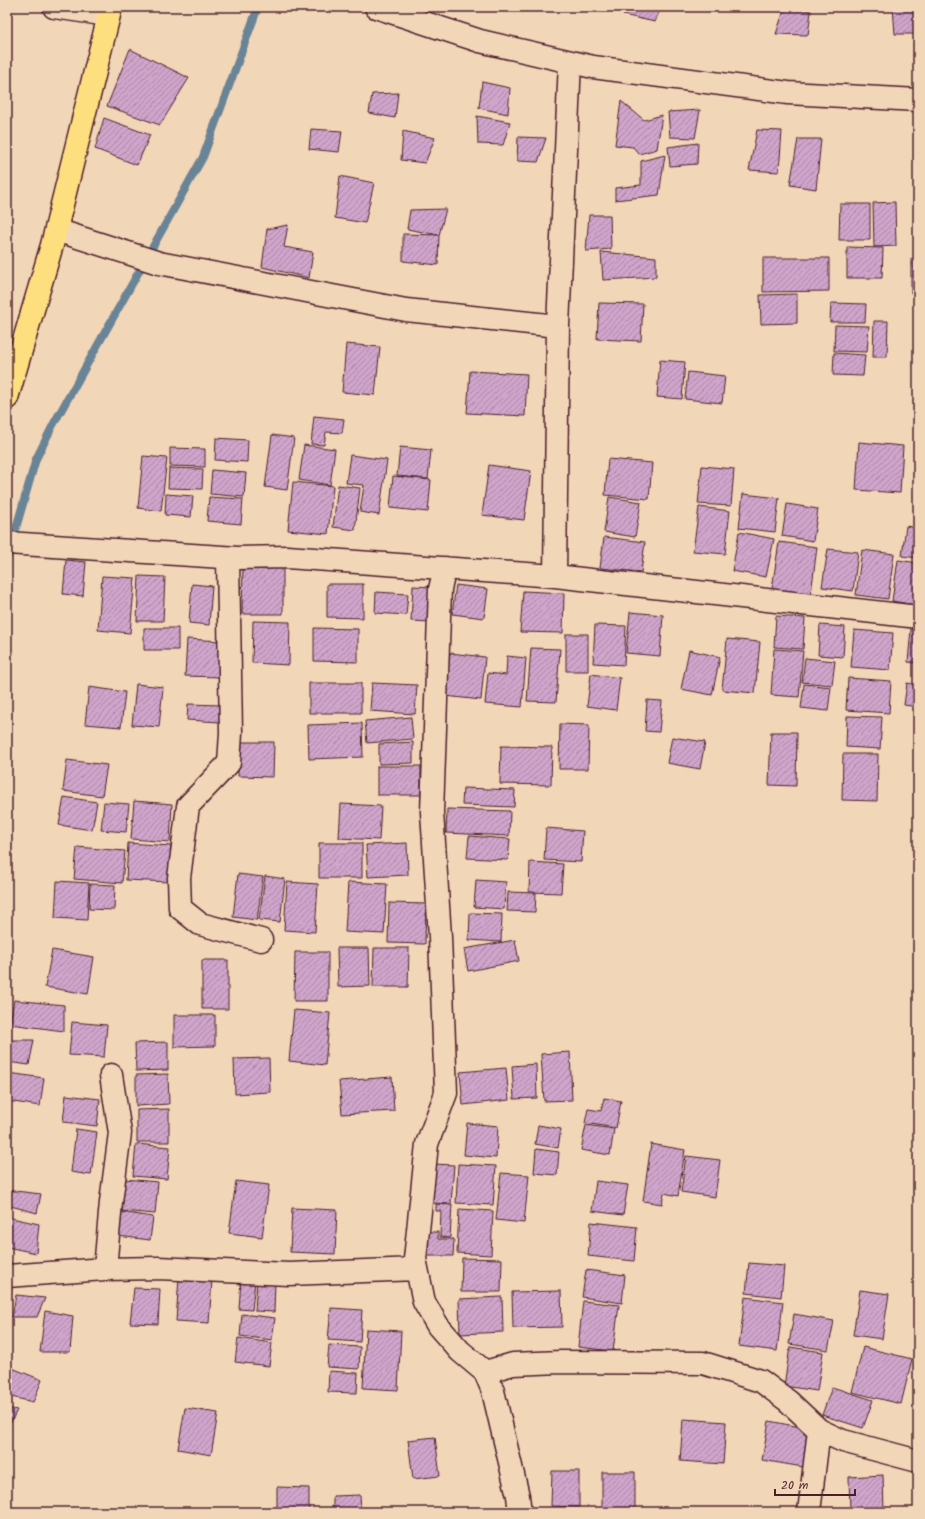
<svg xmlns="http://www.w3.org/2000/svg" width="925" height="1519" viewBox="0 0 925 1519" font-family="Kalam,sans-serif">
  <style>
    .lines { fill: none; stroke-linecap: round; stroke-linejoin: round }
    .stream { stroke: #698496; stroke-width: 8 }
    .building { fill: url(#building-hatch); stroke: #4a1f2b }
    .minor-casing { stroke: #4a1f2b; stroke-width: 25 }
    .major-casing { stroke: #4a1f2b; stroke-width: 25 }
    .minor { stroke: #f2d6b8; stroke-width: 22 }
    .major { stroke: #fedf80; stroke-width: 22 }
  </style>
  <defs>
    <pattern id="building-hatch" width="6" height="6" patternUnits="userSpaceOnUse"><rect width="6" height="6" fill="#cfa5cb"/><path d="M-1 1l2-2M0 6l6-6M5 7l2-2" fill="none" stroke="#aa86a5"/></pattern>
  </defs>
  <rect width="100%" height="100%" fill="#f2d6b8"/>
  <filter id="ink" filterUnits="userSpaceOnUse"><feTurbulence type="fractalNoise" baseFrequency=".025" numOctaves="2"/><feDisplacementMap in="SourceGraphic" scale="8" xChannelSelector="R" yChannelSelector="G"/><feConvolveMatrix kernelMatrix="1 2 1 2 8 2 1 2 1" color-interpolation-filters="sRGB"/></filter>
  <g filter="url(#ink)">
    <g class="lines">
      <path class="stream" d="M7,559l29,-100 17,-34 150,-268 55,-150"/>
    </g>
    <path class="building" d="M627,7h34l-6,15 -32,-7z
      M785,7l26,4 -3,24 -32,-1z
      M893,7h25v27h-23z
      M130,49l59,29 -29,47 -53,-19z
      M482,82l28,6 -2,26 -29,-6z
      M398,93l-3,25 -26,-5 3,-19z
      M621,101l23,19 18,-5 -5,34 -18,5 -6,-7 -18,-2z
      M700,110l-5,28 -25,-1 -2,-25z
      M477,116l33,6 -7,23 -25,-1z
      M104,118l46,17 -13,30 -42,-16z
      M311,129l31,2 -3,21 -30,-3z
      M757,130l25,1 -3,41 -30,-2z
      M403,131l32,7 -10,25 -24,-3z
      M518,137l28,1 -8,24 -21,-1z
      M798,139h23l-5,50 -26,-4z
      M698,143l-1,21 -27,2 -2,-19z
      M665,155l-6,40 -44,5v-12l26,-3v-24z
      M340,176l34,7 -9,40 -30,-5z
      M895,202l1,44 -22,1 -1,-44z
      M840,204h30v36h-31z
      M446,209l-7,26 -32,-6 3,-19z
      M589,215h21l1,34 -25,2z
      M288,225l-4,22 29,5 -4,26 -47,-11 5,-38z
      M403,234l36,1 -1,30 -35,-4z
      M847,247l36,1 -1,30h-35z
      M601,252l55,5v20l-53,3z
      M763,258h66v33l-66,1z
      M911,259h7v34h-7z
      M797,294v29l-36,1 -1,-29z
      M599,303l44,1 -2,37 -44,-2z
      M831,303l35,1 -1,18h-35z
      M874,321h14l-1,36h-14z
      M835,325l34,1 -2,26 -33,-1z
      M346,344l34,3 -5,48 -33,-3z
      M834,353l31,2 -2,21 -30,-1z
      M660,360l25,2 -3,37 -25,-2z
      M470,371l57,3 -2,42 -58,-3z
      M688,372l37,4 -3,27 -37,-4z
      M314,416l30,3 -2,14 -16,-1 -2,13 -13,-1z
      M272,435l22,3 -7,52 -22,-3z
      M216,438l32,2 -1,22 -32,-2z
      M859,442l44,4 -3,47 -44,-3z
      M304,445l31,4 -5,36 -31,-5z
      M400,447l31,3 -3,29 -31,-3z
      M170,448l35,1v18l-35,-1z
      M350,455l37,5 -8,55 -19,-3 4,-27 -18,-2z
      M143,456l24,2 -6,53 -23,-3z
      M608,459l44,4 -3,36 -44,-4z
      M489,465l42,6 -7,49 -42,-5z
      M702,466l32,3 -3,37 -33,-2z
      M169,468l34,1 -1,20 -34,-1z
      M212,470l34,3 -2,24 -34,-3z
      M393,476l38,4 -3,32 -38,-4z
      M293,482l40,4 -5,48 -40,-4z
      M338,485l22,3 -5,42 -22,-3z
      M166,494l27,2 -2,21 -26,-2z
      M743,494l36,4 -4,34 -36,-4z
      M209,497l34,2 -2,25 -34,-3z
      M609,497l32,5 -6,35 -31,-5z
      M787,504l31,5 -5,32 -31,-5z
      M699,507l31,4 -5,43 -32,-3z
      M906,526l12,2v30l-16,-2z
      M739,532l35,7 -8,38 -34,-6z
      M604,537l41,5 -4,30 -41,-4z
      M779,542l38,5 -6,47 -39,-5z
      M828,549l30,3 -5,39 -31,-4z
      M862,550l32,4 -6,45 -32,-4z
      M66,560l20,2 -3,34 -20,-2z
      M898,560l20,3v21l-3,21 -23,-4z
      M243,565h40v49h-41z
      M102,576l33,2 -5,55 -32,-3z
      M139,576l26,1 -2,44h-26z
      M192,584l20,2 -3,39 -20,-2z
      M327,584h36v34l-36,-1z
      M456,585l32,4 -4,29 -32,-4z
      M413,586l20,1 -2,35 -20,-1z
      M523,591l41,2 -1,40 -43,-1z
      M376,592l32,2 -2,21 -31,-2z
      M630,612l33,3 -3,41 -34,-3z
      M776,616l29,2 -2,31 -29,-2z
      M253,621l37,1 -1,43 -37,-2z
      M595,625l31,1 -2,39 -31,-2z
      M820,625l25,2 -2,30 -25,-2z
      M144,628h34v22h-34z
      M314,628l44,1v33l-44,-1z
      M911,629l7,1v33l-10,-1z
      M854,630l39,3 -3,37 -39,-3z
      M566,634h22v37h-22z
      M187,639l35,2 -2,36 -35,-1z
      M727,639l33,3 -5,51 -33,-3z
      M531,648l29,1 -4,53 -29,-1z
      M774,649l29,2 -4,46 -28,-2z
      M689,650l31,7 -8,38 -31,-6z
      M450,653l35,4 -4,43 -36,-4z
      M507,656l19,2 -4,49 -37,-3 3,-31 18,2z
      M805,658l30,3 -3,24 -30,-3z
      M591,674l29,4 -4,32 -29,-4z
      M848,678l43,3 -2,32 -43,-3z
      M309,683h52v30h-52z
      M372,683l45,2 -2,29 -45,-3z
      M907,683l11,2v22l-14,-2z
      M136,684l27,3 -4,40 -27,-2z
      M804,684l27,3 -3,24 -27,-3z
      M89,687l36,5 -4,35 -36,-3z
      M647,700l15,1 -3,31 -14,-1z
      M188,704l32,1v17l-33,-2z
      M847,716l35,1 -2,32 -34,-2z
      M411,717l2,22 -46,4 -2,-22z
      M362,723l1,34 -54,2 -1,-34z
      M560,724l29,1 -1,44h-29z
      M771,732h26l-1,54 -27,-1z
      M672,737l33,5 -5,27 -33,-6z
      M239,742h35l-1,35 -35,-1z
      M413,742v21l-34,1v-20z
      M501,746l51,1 -1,38 -51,-1z
      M843,754h35l-1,47 -35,-1z
      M67,760l40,5 -5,31 -39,-5z
      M377,766h44v29h-44z
      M463,788l52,2 -1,17 -52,-2z
      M64,797l33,5 -5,28 -33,-5z
      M134,801l38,3 -2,38 -39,-3z
      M104,802l25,2 -3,28 -25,-2z
      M341,804l40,2 -2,34 -40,-2z
      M447,809l63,2 -1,25 -63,-3z
      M546,828l37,3 -2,31 -37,-2z
      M469,836l41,3 -2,21 -41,-2z
      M128,843l43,3 -2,36 -43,-2z
      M319,843h43v35h-43z
      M407,843l1,32 -40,2 -2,-32z
      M77,847l48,4 -3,32 -48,-4z
      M530,862l33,2 -2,29 -32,-1z
      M238,874l25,3 -6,43 -24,-3z
      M265,876l20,3 -5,43 -21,-2z
      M476,880l30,2 -2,27 -30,-2z
      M57,881l32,2 -2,37 -32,-2z
      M287,882l31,2 -3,48 -31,-2z
      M348,882l39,2 -3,50 -39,-2z
      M90,884l25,1 -1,25 -25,-1z
      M508,892l28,1 -1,19 -28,-1z
      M389,903l37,1 -1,40 -37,-1z
      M470,913l32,1 -1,28 -32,-2z
      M515,940l4,21 -51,10 -4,-22z
      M337,948h32l1,38 -32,1z
      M374,948h35l-1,39h-35z
      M52,950l42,7 -6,37 -43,-7z
      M295,952h33v49h-34z
      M202,960h26v49h-26z
      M14,1000l50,5v26l-54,-7z
      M294,1010l36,3 -5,52 -36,-4z
      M174,1015h41v31l-41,1z
      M72,1022l35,3 -3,32 -35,-2z
      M7,1040h27l-5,25 -22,-3z
      M168,1042v28l-32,1 -1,-28z
      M570,1052l2,48 -28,1 -3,-47z
      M269,1058l1,34 -35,2 -1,-35z
      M536,1064l1,34 -23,1 -2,-33z
      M506,1068l3,32 -46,5 -3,-33z
      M8,1073l36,5 -4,28 -33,-5z
      M168,1074l1,30 -33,2v-31z
      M392,1077l2,34 -52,3 -3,-33z
      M66,1095l34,4 -3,27 -34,-4z
      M604,1098l17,3 -5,27 -31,-5 3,-14 13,2z
      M169,1109v33h-32v-32z
      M467,1123l31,3 -2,32 -32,-3z
      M538,1125l23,4 -3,19 -23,-4z
      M586,1125l28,4 -4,26 -29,-5z
      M76,1129l21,3 -6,43 -20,-3z
      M136,1144l34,3 -3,32 -34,-3z
      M651,1144l34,6 -7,46 -14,-3 -2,11 -19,-3z
      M536,1149l23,3 -2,23 -23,-2z
      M686,1156l34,4 -5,37 -34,-5z
      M433,1164l21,1 -3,39 -20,-1z
      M458,1164l38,2 -3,39 -37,-2z
      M501,1173l28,2 -5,48 -28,-3z
      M125,1179l33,3 -3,32 -33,-3z
      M236,1181l33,4 -7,52 -33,-4z
      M596,1181l32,4 -5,30 -31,-4z
      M7,1190l34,4 -4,19 -30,-8z
      M436,1204l16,1 -2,33 -10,-1 1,-26h-5z
      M292,1208l45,2 -2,44 -45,-2z
      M459,1209l34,2 -2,44 -34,-2z
      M121,1212l32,5 -3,23 -32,-4z
      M7,1217l32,7 -3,29 -29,-6z
      M591,1222l46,5 -3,34 -46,-5z
      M427,1232h11v7h16l-1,17h-27z
      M462,1258l40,1 -1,33h-40z
      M749,1263l35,3 -3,31 -35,-4z
      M586,1270l39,5 -3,28 -40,-6z
      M15,1275l-8,30v-28z
      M179,1277l33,3 -3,43 -33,-2z
      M241,1280l14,1 -3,29 -13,-1z
      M257,1280l18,1 -1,31 -19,-1z
      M134,1288l26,1 -2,35 -28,-1z
      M860,1290l29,4 -7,45 -29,-4z
      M561,1291l1,36 -49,1 -1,-36z
      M16,1295l29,3 -8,19h-25z
      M502,1297l1,35 -43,2 -1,-35z
      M745,1297l38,5 -6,49 -38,-5z
      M583,1301l36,4 -6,46 -35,-4z
      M331,1308l31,2 -2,32 -32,-2z
      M45,1311l28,5 -3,36h-30z
      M242,1314l33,4 -3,22 -32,-4z
      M794,1314l40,7 -6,29 -39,-6z
      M366,1329l35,2 -3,59 -35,-2z
      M238,1338l34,5 -3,23 -34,-4z
      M329,1345l31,2 -1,22 -32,-2z
      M790,1347l33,5 -6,39 -33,-5z
      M863,1347l49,12 -11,45 -49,-12z
      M7,1366l35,14 -9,22 -26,-6z
      M329,1371l29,2 -1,20 -29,-1z
      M832,1387l41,13 -10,28 -41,-13z
      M7,1408l10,2 -10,20z
      M185,1408l33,5 -7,42 -33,-6z
      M683,1419l43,3 -3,42 -43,-3z
      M769,1421l41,8 -7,38 -41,-7z
      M435,1437l5,39 -27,3 -5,-39z
      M7,1441h3l-3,18z
      M552,1471h27v36l-28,-1z
      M602,1472h33v38l-33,1z
      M883,1475l1,37h-34l-1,-35z
      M277,1487l32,1v24h-32z
      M360,1495l1,17h-28v-16z"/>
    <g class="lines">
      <g class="minor-casing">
        <path id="minor" d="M54,7l54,8
          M376,7l104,34 113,26 195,26 130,7
          M56,230l103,33 247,47 152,16
          M7,543l231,15 49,-1 268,19 363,41
          M228,558l3,175 -2,30 -41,43 -9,72 1,30 20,16 61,16
          M445,568l-5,21 -8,223 8,125 6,156 -19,51 -12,115 9,43 14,24 22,25 25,21 8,19 25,105 2,16
          M555,576l3,-250 12,-264
          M105,1269l6,-67 9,-69 -9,-58
          M7,1276l98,-7 53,-1 131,6 128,-5
          M485,1372l28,-8 48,-2 142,1 58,18 27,20 31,29 24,11 75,20
          M809,1512l10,-82"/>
      </g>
      <g class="major-casing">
        <path id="major" d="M7,398l45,-153 59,-238"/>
      </g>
      <use href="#minor" class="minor"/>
      <use href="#major" class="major"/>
    </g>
  </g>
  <rect width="925" height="1519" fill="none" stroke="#f2d6b8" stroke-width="24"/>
  <rect x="12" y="12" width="901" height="1495" fill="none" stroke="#4a1f2b" stroke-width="1.5" filter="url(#ink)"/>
  <path d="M775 1489v6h80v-6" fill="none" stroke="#4a1f2b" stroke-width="2"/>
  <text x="781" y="1489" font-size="12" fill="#4a1f2b" stroke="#f2d6b8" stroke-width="3" paint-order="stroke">20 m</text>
</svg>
